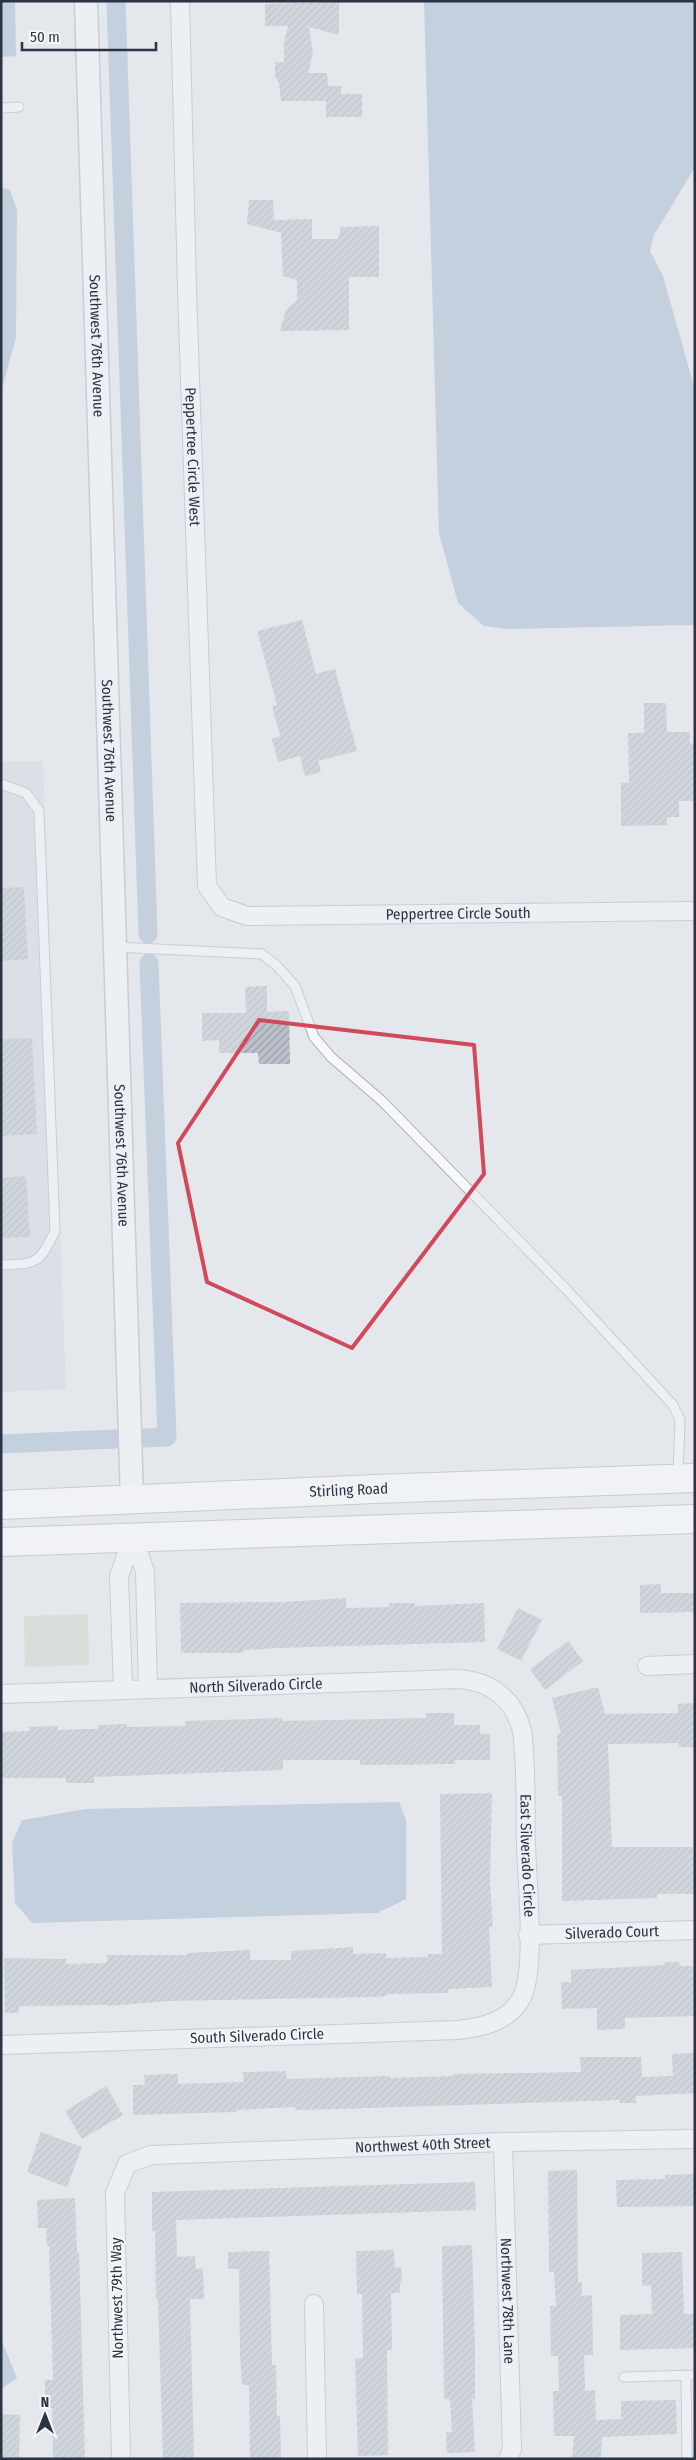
<svg xmlns="http://www.w3.org/2000/svg" width="696" height="2460" viewBox="0 0 696 2460" font-family="'Fira Sans Condensed',sans-serif">
  <style>
    .built { fill: #d2d6de }
    .park { fill: #c9d6c5 }
    .water { fill: #9fb4cc }
    .lines { fill: none; stroke-linecap: round; stroke-linejoin: round }
    .canal { stroke: #9fb4cc; stroke-width: 19 }
    .building { fill: url(#building-hatch) }
    .service-casing { stroke: #a9aeb7; stroke-width: 11 }
    .minor-casing { stroke: #a9aeb7; stroke-width: 20 }
    .tertiary-casing { stroke: #a9aeb7; stroke-width: 25 }
    .primary-casing { stroke: #a3abb8; stroke-width: 30 }
    .service { stroke: #f7f8fa; stroke-width: 9 }
    .minor { stroke: #f7f8fa; stroke-width: 18 }
    .tertiary { stroke: #f7f8fa; stroke-width: 22 }
    .primary { stroke: #fff; stroke-width: 28 }
    .marked { fill: none; stroke: #d1495b; stroke-width: 4; stroke-linejoin: round }
    .labels { text-anchor: middle; dominant-baseline: central; stroke-width: 4; stroke-linejoin: round; paint-order: stroke }
    .street-label { font-size: 15px; fill: #2b3445; stroke: #f4f6f9 }
  </style>
  <defs>
    <pattern id="building-hatch" width="6" height="6" patternUnits="userSpaceOnUse" patternTransform="scale(1.25)"><rect width="6" height="6" fill="#bbc0ca"/><path d="M-1 1l2-2M0 6l6-6M5 7l2-2" fill="none" stroke="#989da6"/></pattern>
  </defs>
  <rect width="100%" height="100%" fill="#e4e7ec"/>
  <path class="built" d="M43,761l23,628 -65,3v-630z"/>
  <path class="park" d="M88,1614l1,51 -64,2 -1,-51z"/>
  <path class="water" d="M1,1h14l1,55 -15,1z
    M424,1h271v166l-41,68 -4,16 13,25 32,114v235l-188,4 -23,-3 -26,-23 -19,-70z
    M1,187l9,3 7,20 -1,128 -15,54z
    M399,1802l7,18v79l-29,14 -345,10 -17,-20 -3,-60 10,-23 64,-11z
    M1,2339l16,39 -16,11z"/>
  <g class="lines">
    <path class="canal" d="M116,1l32,933
      M146,1438l21,-1 -18,-474
      M1,1444l113,-5"/>
  </g>
  <path class="building" d="M339,2v33l-30,-8 4,26 -5,20h19l1,13h13v8h21v23h-36v-16h-45l-2,-18 -4,-7v-14h9v-20l4,-16h-23v-22z
    M249,200h24l1,20 38,-1v20h26l3,-12 38,-1v51h-30v53l-69,1 6,-21 11,-10v-20l-14,-4 -2,-43 -34,-9z
    M302,620l14,54 19,-5 22,82 -39,10 3,11 -16,4 -5,-20 -22,6 -6,-23 8,-3 -8,-30 5,-1 -20,-74z
    M644,703h22l1,29h23v12h5v57h-16v16h-12v8l-46,1v-43h8l-1,-50h16z
    M24,887l4,72 -27,2v-73z
    M267,986v26l22,-1 1,53h-31l-1,-11h-39v-13l-17,1v-28h44l-1,-26z
    M32,1038l5,96 -36,2v-97z
    M26,1176l4,61 -29,1v-60z
    M661,1584v9h34v19l-55,1v-28z
    M346,1598v10l43,-1v-4h26v3l69,-3 1,39 -207,6 -34,2v3h-63l-1,-50 105,-1z
    M518,1608l24,12 -21,41 -24,-12z
    M568,1641l15,20 -38,29 -15,-21z
    M598,1687l7,27 73,-1v-9l17,-1v44h-16v-4l-71,1 4,103h81l1,47h-37v4l-95,3v-105h-4l-1,-62h4l-9,-36z
    M426,1713h28v12h26v9h10v26h-35v4l-95,1v-5h-77v10l-189,7v6h-28v-5h-65v-46l28,-1v-4l29,-1v4l26,-1h14v-4l29,-1v3l58,-1v-5l69,-2 28,-1v3l144,-3z
    M492,1793l-2,90 3,44h-4l3,60 -44,2v4l-61,1v2l-14,1 -203,4 -62,5v-1l-89,1v7h-14l-1,-55 62,1v5l41,-1v-8h80v-2l63,-3v10h41v-9l62,-4v7l33,-1v5l42,-1v-3h14l-2,-160z
    M664,1962h15l1,4h13l2,50 -70,2v11l-28,1v-22l-35,1 -1,-27h10v-12l93,-5z
    M695,2053v40l-59,3v7h-16v-3l-281,9 -44,1v-3l-59,3v2l-103,3v-30h12l-1,-10 34,-1v10l66,-2 -1,-10 43,-1 1,8 103,-3v2l63,-2v-2l128,-2 -1,-15h61l1,20 31,-1 -1,-22z
    M106,2086l17,29 -41,24 -17,-28z
    M41,2132l41,15 -15,40 -40,-15z
    M577,2170l1,112h4v14l10,-1 1,60h-9l1,36 10,-1 1,30 25,-1v-18l55,-1 1,34 -75,3 -1,22h-29l2,-23h-20l-1,-45h6l-1,-35h-7l-1,-50h6l-2,-34h-5l-1,-101z
    M695,2174v32l-78,1 -1,-27 49,-1v-4z
    M475,2182l1,28 -300,10 1,37 18,-1 1,13 7,-1 1,31h-14l4,160h-31l-5,-159h-2l-1,-69h-3v-39z
    M75,2198l2,55 2,-1 6,207h-32l-1,-51h-7v-28h8l-4,-134h-2l-1,-18h-8l-1,-28z
    M472,2245l3,102v52h-3l3,53 -28,1 -1,-21h6l-2,-33h-6l-2,-153z
    M394,2250l1,18 6,-1 1,16h-2v10h-9l1,57h-5l1,105 -30,1 -3,-97 8,-1 -1,-64h-5l-1,-43z
    M269,2251l3,114h4l1,51h3l1,43h-31l-1,-74h-7l-2,-31 -1,-85h-11v-17z
    M682,2252l2,62h11v34l-75,2v-35l32,-1 -1,-29 -9,1v-33z
    M2,2414l18,1 -1,44h-18z"/>
  <g class="lines">
    <g class="service-casing">
      <path id="service" d="M1,108l18,-1
        M1,784l25,9 13,18 16,420c-16,33 -18,33 -54,34
        M115,947l147,7 15,12 18,20 19,51 17,20 51,44 183,187 108,117 7,15 -2,56
        M686,2375l1,84
        M624,2377l71,-2"/>
    </g>
    <g class="minor-casing">
      <g id="minor">
        <path id="s1" d="M180,1l7,288 20,597 15,21 25,9 448,-5"/>
        <path d="M133,1536l12,36 3,117"/>
        <path d="M647,1666l48,-2"/>
        <path d="M123,1689l-4,-113 14,-40"/>
        <path id="s2" d="M1,1694l457,-15c33,2 56,20 64,52 5,37 3,76 4,114 1,34 10,124 -4,152 -13,25 -39,30 -64,33l-457,15"/>
        <path id="s3" d="M528,1935l167,-5"/>
        <path id="s4" d="M503,2142l9,307 -4,10"/>
        <path d="M314,2304l3,155"/>
        <path id="s5" d="M121,2459l-6,-266 12,-29 24,-9 352,-13 192,-3"/>
      </g>
    </g>
    <g class="tertiary-casing">
      <g id="tertiary">
        <path id="s6" d="M86,1l46,1499"/>
      </g>
    </g>
    <g class="primary-casing">
      <g id="primary">
        <path id="s7" d="M1,1505l374,-16 320,-11"/>
        <path d="M1,1542l694,-23"/>
      </g>
    </g>
    <use href="#service" class="service"/>
    <use href="#minor" class="minor"/>
    <use href="#tertiary" class="tertiary"/>
    <use href="#primary" class="primary"/>
  </g>
  <path d="M0 0H696V2460H0ZM259,1020l215,25 10,129 -132,174 -145,-66 -29,-139z" fill="#e4e7ec" fill-opacity=".55" fill-rule="evenodd"/>
  <path class="marked" d="M259,1020l215,25 10,129 -132,174 -145,-66 -29,-139z"/>
  <g class="labels">
    <g class="street-label">
      <text stroke="none"><textPath href="#s6" startOffset="345">Southwest 76th Avenue</textPath></text>
      <text stroke="none"><textPath href="#s1" startOffset="456">Peppertree Circle West</textPath></text>
      <text stroke="none"><textPath href="#s6" startOffset="750">Southwest 76th Avenue</textPath></text>
      <text stroke="none"><textPath href="#s1" startOffset="1149">Peppertree Circle South</textPath></text>
      <text stroke="none"><textPath href="#s6" startOffset="1155">Southwest 76th Avenue</textPath></text>
      <text stroke="none"><textPath href="#s7" startOffset="348">Stirling Road</textPath></text>
      <text stroke="none"><textPath href="#s2" startOffset="255">North Silverado Circle</textPath></text>
      <text stroke="none"><textPath href="#s2" startOffset="671">East Silverado Circle</textPath></text>
      <text stroke="none"><textPath href="#s3" startOffset="84">Silverado Court</textPath></text>
      <text transform="translate(257 2036) rotate(-2)">South Silverado Circle</text>
      <text stroke="none"><textPath href="#s5" startOffset="595">Northwest 40th Street</textPath></text>
      <text transform="translate(117 2298) rotate(-91)">Northwest 79th Way</text>
      <text stroke="none"><textPath href="#s4" startOffset="159">Northwest 78th Lane</textPath></text>
    </g>
  </g>
  <rect width="696" height="2460" fill="none" stroke="#2b3445" stroke-width="5"/>
  <g transform="translate(45 2415)" stroke="#f4f6f9" stroke-width="4" paint-order="stroke">
  <path d="M0-4L9 19L0 12L-9 19Z" fill="#2b3445"/>
  <text y="-8" font-size="14" font-weight="bold" text-anchor="middle" fill="#2b3445">N</text>
  </g>
  <path d="M22 42v8h134v-8" fill="none" stroke="#2b3445" stroke-width="2.5"/>
  <text x="30" y="42" font-size="15" fill="#2b3445" stroke="#f4f6f9" stroke-width="4" paint-order="stroke">50 m</text>
</svg>
